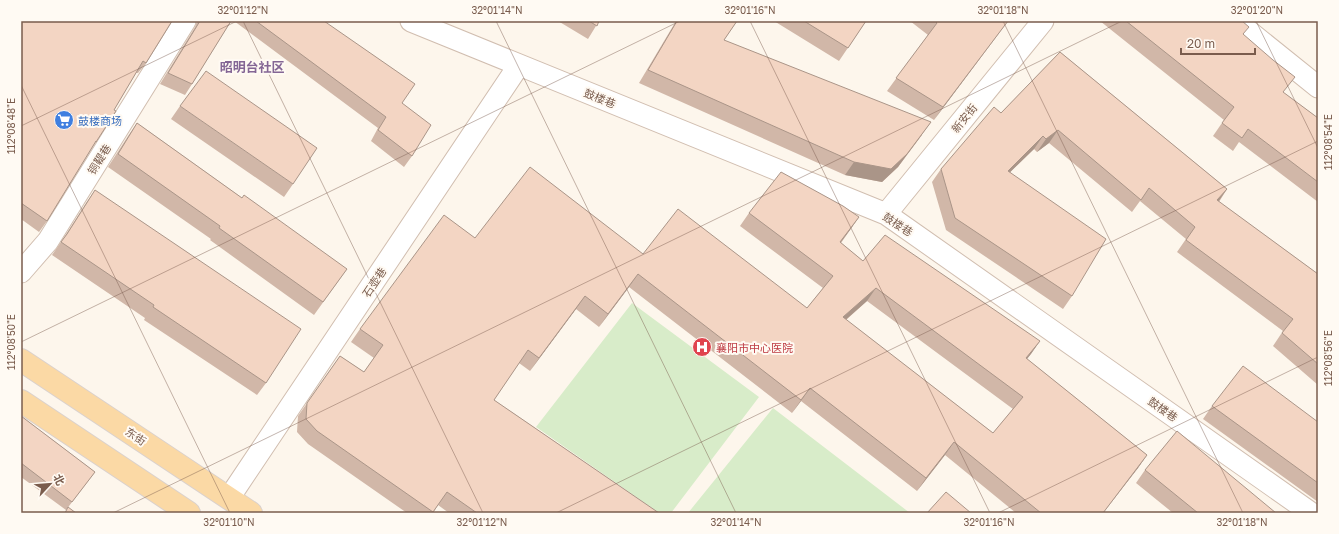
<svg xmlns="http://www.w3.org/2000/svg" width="1339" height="534" viewBox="0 0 1339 534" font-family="'Golos Text','Noto Sans SC',sans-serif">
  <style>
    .green { fill: #d8ecc9 }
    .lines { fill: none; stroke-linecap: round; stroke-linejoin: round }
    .minor-casing { stroke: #d1beb0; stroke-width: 23 }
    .primary-casing { stroke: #dad1cd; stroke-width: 24 }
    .minor { stroke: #fff; stroke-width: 21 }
    .primary { stroke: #fbd9a5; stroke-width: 22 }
    .wall { fill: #d1b7a8; fill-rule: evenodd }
    .shaded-wall { fill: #aa9588 }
    .building { fill: #f3d5c3; stroke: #aa9588; fill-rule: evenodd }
    .ticks { fill: none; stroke: #7a5c4d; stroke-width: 1; stroke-opacity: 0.45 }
    .labels { text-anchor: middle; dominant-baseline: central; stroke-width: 4; stroke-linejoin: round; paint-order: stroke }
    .street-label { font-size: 11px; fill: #7a5c4d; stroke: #fffaf3 }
    .shop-label { font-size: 11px; fill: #366cbe; stroke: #fffaf3; text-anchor: start }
    .health-label { font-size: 11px; fill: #be3a42; stroke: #fffaf3; text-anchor: start }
    .quarter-label { font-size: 13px; font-weight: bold; fill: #846695; stroke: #fffaf3 }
    .neatline { fill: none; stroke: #7a5c4d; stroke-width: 1.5 }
    .ticks-label { font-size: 10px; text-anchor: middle; fill: #7a5c4d }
  </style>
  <rect width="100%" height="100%" fill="#fdf6ec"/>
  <path class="green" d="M632,303l127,94 -88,116h-12l-123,-86z
    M773,408l137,105h-222z"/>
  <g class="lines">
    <g class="minor-casing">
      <path id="minor" d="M411,21l475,193 425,299
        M1236,21l82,66
        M886,214l157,-193
        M21,272l27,-31 137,-220
        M229,498l290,-433"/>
    </g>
    <g class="primary-casing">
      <path id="primary" d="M21,360l230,153
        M21,401l168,112"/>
    </g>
    <use href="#minor" class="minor"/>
    <use href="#primary" class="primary"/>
  </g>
  <path class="wall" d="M21,21h151l-26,42 -8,10h-2l-22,37 -18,32 -7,11 -42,68 -8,11 -18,-13z
    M197,21h34l-39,63 -7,11 -25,-11 35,-57z
    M234,21h90l78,82 10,53 -8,11 -33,-26 7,-13z
    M558,21h41l-11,18z
    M676,21h61l-13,19 198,95 -24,32 -16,15 -37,-7 -206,-92z
    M774,21h92l-27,40z
    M910,21h98l-74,99 -47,-29 41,-56z
    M1100,21h142l2,14 40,58 34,25v84l-79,-60 -6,9 -20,-15 11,-16z
    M1060,52l167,137 -8,13 99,72v111l-45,-39 10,-15 -106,-79 9,-13 -46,-38 -8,11 -83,-69 -12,9 -3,-3 -24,23 62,124 -9,13 -117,-79 -14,-48 9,-13 60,-56z
    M180,106l113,78 -9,13 -113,-78z
    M137,123l105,75 105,71 -33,46 -104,-75 1,-1 -103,-72 20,-31z
    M95,190l171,193 -9,12 -113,-75 1,-2 -93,-63 11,-16 23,-36z
    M749,213l110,4 -18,26 22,18 177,80 -13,18 120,96 -9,13 -35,45h-87l-71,-58 -28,36 -116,-90 -9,12 -163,-126 -30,40 -23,-18 -46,62 -11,-8 -25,37 165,113h-210l-11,-8 -5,8h-26l-99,-69 -11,-12 1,-16 42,-60 24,16 10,-14 -23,-16 9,-13 115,-91 168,16 164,54 16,-20 -83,-62zM867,301l146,108 -20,24 -147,-113z
    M1212,406l106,16v80l-115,-83z
    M21,416l74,56 -29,38 -45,-33z
    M1145,470l131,43h-103l-37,-30z"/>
  <path class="shaded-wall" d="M1008,21l-74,99 9,-13z
    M931,122l-33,45 -16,15 -37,-7 9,-13z
    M1058,130l-9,13 -12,9 9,-13z
    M1043,136l-9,13 -35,34 9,-12z
    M1227,189l-9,13 -1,-2z
    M859,217l-9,13 -19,25 9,-13z
    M638,274l-9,13 -30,40 9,-13z
    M876,288l-9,13 -33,29 9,-13z
    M585,296l-9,13 -46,62 9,-13z
    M1040,341l-9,13 -14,17 9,-13z
    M810,388l-9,13 -9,12 9,-13z
    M954,442l-9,13 -28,36 9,-13z
    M1147,455l-9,13 -35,45z"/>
  <path class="building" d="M21,21h151l-26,42 -3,-2 -29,49 2,1 -20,31v-1l-49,80 -26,-18z
    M200,21h31l-39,63 -24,-11z
    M256,21h68l91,63 -13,19 29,22 -19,31 -34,-26 8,-13z
    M589,21h10l-2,5z
    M677,21h60l-13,19 207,82 -24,32 -16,15 -37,-7 -206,-92z
    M804,21h62l-18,27z
    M935,21h73l-65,86 -47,-29 41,-55z
    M1126,21h116l7,6 -6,7 30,26 22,17 -12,15 35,26v64l-70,-53 -6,9 -20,-15 12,-16z
    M1060,52l167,137 -10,11 101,74v90l-36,-31 11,-14 -107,-79 9,-13 -46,-39 -8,12 -83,-70 -12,9 -3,-3 -35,35 98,68 -34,57 -117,-78 -14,-49 53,-62 7,6z
    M206,71l111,77 -24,36 -113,-78z
    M137,123l105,75 2,-3 103,74 -24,33 -104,-74 1,-2 -102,-72z
    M530,167l113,87 35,-45 129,99 26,-32 -84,-63 32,-41 62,34 16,11 -19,25 23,19 22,-26 155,106 -14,17 121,97 -44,58h-62l-87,-71 -28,36 -116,-90 -9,12 -163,-126 -30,40 -23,-18 -46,62 -11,-8 -34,50 165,113h-182l-30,-21 -14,20 -116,-81 -11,-12 1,-16 33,-47 24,16 19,-27 -23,-16 84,-114 31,23zM876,288l147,109 -30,36 -150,-116z
    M95,190l206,139 -35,54 -113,-76 1,-2 -93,-63 6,-8z
    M1243,366l75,56v61l-106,-77z
    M21,416l74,56 -23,30 -51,-39z
    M1177,431l99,82h-78l-53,-43z
    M946,492l25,21h-44z
    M68,507l8,6h-11z"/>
  <path class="ticks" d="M243,21l240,492M496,21l240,492M750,21l240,492M1003,21l240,492M1256,21l62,127M21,85l209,428M21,126l216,-105M21,342l659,-321M113,513l1009,-492M556,513l762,-372M998,513l320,-156"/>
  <defs>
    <g id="supermarket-disc" transform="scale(1)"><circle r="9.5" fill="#3f7fe0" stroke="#fffaf3"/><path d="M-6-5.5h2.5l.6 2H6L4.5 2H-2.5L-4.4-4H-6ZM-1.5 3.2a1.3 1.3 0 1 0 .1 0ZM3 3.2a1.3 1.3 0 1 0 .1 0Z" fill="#fff"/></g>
    <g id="hospital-disc" transform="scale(1)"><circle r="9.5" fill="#e0444e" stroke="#fffaf3"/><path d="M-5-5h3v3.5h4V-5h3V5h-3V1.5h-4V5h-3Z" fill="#fff"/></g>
  </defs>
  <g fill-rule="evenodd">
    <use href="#supermarket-disc" x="64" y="120"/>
    <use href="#hospital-disc" x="702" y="347"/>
  </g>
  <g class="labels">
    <g class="street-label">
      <text transform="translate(600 98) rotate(22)">鼓楼巷</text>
      <text transform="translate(964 118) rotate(-51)">新安街</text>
      <text transform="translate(99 159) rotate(-58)">铜鞮巷</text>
      <text transform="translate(898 224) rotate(33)">鼓楼巷</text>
      <text transform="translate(374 282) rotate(-56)">石壶巷</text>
      <text transform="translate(1163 409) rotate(35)">鼓楼巷</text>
      <text transform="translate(136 436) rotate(34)">东街</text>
    </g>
    <g class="shop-label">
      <text x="78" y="120">鼓楼商场</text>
    </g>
    <g class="health-label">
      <text x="716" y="347">襄阳市中心医院</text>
    </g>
    <g class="quarter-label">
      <text x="252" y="67">昭明台社区</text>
    </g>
  </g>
  <rect width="1339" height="534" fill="none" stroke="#fffaf3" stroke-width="44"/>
  <g transform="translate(50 484) rotate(64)" stroke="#fffaf3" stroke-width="3" paint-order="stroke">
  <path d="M0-3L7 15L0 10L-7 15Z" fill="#7a5c4d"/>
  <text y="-6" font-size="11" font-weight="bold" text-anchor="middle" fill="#7a5c4d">北</text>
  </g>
  <path d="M1181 48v6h74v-6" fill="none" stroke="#7a5c4d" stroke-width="2"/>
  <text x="1187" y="48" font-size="12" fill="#7a5c4d" stroke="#fffaf3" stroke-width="3" paint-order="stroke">20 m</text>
  <rect x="22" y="22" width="1295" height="490" class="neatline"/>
  <g class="ticks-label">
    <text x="243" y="14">32°01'12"N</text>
    <text x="497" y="14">32°01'14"N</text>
    <text x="750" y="14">32°01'16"N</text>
    <text x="1003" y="14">32°01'18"N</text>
    <text x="1257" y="14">32°01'20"N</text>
    <text transform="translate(11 126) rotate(-90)" y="4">112°08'48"E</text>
    <text transform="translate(1328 142) rotate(-90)" y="4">112°08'54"E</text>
    <text transform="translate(11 342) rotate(-90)" y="4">112°08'50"E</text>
    <text transform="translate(1328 358) rotate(-90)" y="4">112°08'56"E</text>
    <text x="229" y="526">32°01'10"N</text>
    <text x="482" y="526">32°01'12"N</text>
    <text x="736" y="526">32°01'14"N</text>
    <text x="989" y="526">32°01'16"N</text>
    <text x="1242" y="526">32°01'18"N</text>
  </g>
</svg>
